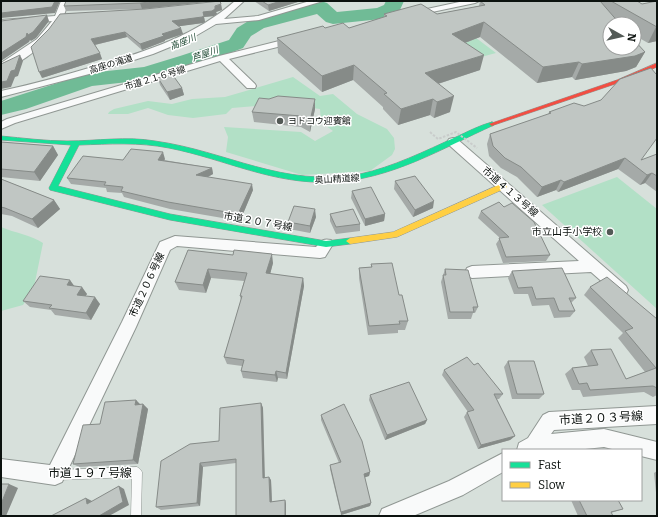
<svg xmlns="http://www.w3.org/2000/svg" width="658" height="517" viewBox="0 0 658 517" font-family="Bitter,'Noto Sans JP',serif">
  <style>
    .green { fill: #b2e0c6 }
    .lines { fill: none; stroke-linecap: round; stroke-linejoin: round }
    .river { fill: #70bb96; fill-rule: evenodd }
    .lane-casing { stroke: #909793; stroke-width: 1 }
    .street-casing { stroke: #909793; stroke-width: 2 }
    .fast-casing { stroke: #909793; stroke-width: 1 }
    .slow-casing { stroke: #909793; stroke-width: 1 }
    .jam-casing { stroke: #909793; stroke-width: 1 }
    .lane { fill: #f9fafa; fill-rule: evenodd }
    .street { fill: #f9fafa; fill-rule: evenodd }
    .fast { fill: #16e098; fill-rule: evenodd }
    .slow { fill: #ffcf43; fill-rule: evenodd }
    .jam { fill: #f24e42; fill-rule: evenodd }
    .path-bridge { stroke: #c9cccb; stroke-width: 2; stroke-dasharray: 2.5 1.5; stroke-linecap: butt }
    .wall { fill: #a5aaa8 }
    .shaded-wall { fill: #868b88 }
    .building { fill: #c0c6c3; stroke: #868b88 }
    .poi-dot { fill: #535a56; stroke: #fff; stroke-width: 1.5 }
    .labels { text-anchor: middle; dominant-baseline: central; stroke-width: 3; stroke-linejoin: round; paint-order: stroke }
    .far-water-label { font-size: 9px; font-style: italic; fill: #1a452f; stroke: #fff }
    .far-street-label { font-size: 9px; fill: #0c120f; stroke: #fff }
    .far-poi-label { font-size: 9px; fill: #0c120f; stroke: #fff; text-anchor: start }
    .street-label { font-size: 10px; fill: #0c120f; stroke: #fff }
    .poi-label { font-size: 10px; fill: #0c120f; stroke: #fff; text-anchor: end }
    .near-street-label { font-size: 12px; fill: #0c120f; stroke: #fff }
  </style>
  <rect width="100%" height="100%" fill="#d7e0db"/>
  <path class="green" d="M459,25l37,28 -30,8z
    M293,77l27,19 13,-2 24,20 30,15 7,9 1,11 -3,6 -22,16 -68,4 -76,-23 2,-15 -4,-10 77,5 14,9 18,-10 -12,-9 -1,-13 -38,-5 -50,4 -6,6 -33,4 -25,-3 -20,-7 -20,6h-20l1,-2 5,-3 34,-8 24,3 20,-5 33,-2z
    M617,177l40,32v100l-115,-104z
    M1,227c14,6 30,8 42,16l-9,44 -11,18 -22,6z"/>
  <g class="lines">
    <path class="river" d="M321,1l6,2 10,9 40,-4 7,-3 2,-4h18l-5,11 -18,7 -48,5 -7,-2 -9,-8 -53,14 -13,8 -8,12 -47,18 -50,14 -54,6 -66,23 -25,6v-14l88,-28 55,-6 36,-11 49,-16 8,-12 13,-8z"/>
    <g class="lane-casing">
      <path id="lane" d="M137,467l3,2 2,3 -1,44h-10l1,-39 -75,3 -3,-2 -2,-3 2,-3 3,-2z"/>
    </g>
    <g class="street-casing">
      <path id="street" d="M61,1h8l-5,14 14,-1 4,2 -1,2 -20,2c-10,20 -38,44 -60,50v-7l36,-24 15,-18 -51,5v-6l54,-4z
        M235,1h9l-20,18 34,-3 52,-15h13l-64,19 -43,4 -24,14 -39,16 -60,19 -92,24v-6c33,-7 65,-16 98,-26 49,-14 97,-30 136,-64z
        M464,1h15l-4,2 -62,13 -4,-2 4,-2z
        M295,37l3,1v4l-69,17 26,25 1,2 -1,2h-8l-27,-27 -205,62 -14,6v-7l6,-3 212,-63z
        M453,138l4,1 169,147 2,4 -2,4 -5,2 -5,-2 -25,-22 -119,6 -5,-2 -2,-4 2,-4 5,-2 107,-5 -130,-116 -2,-3 2,-3z
        M175,236l141,11c5,-6 7,-9 15,-7l2,4 -8,13 -5,1 -143,-12 -7,4 -34,77 -74,155 -7,3 -54,-8v-18l49,6 72,-143 38,-80z
        M657,406v18l-103,6 -3,4 53,-5 53,13v18l-16,-4v-6h-25l-12,-3 -28,3h-59l2,-7 9,-5 15,-23 6,-3z
        M503,453v19l-40,23 -50,21h-34l3,-7 67,-28z"/>
    </g>
    <g class="fast-casing">
      <path id="fast" d="M492,122l3,2 -1,1c-51,23 -104,55 -162,57 -59,3 -107,-23 -163,-34 -30,-6 -60,-4 -90,-3l-21,41 112,28 156,27 24,-3 4,3 -4,3 -24,3 -156,-27 -120,-30 -1,-2 22,-43 -70,-5v-4c22,2 44,5 66,5 30,0 59,-5 88,0 72,10 128,47 205,33 33,-7 65,-23 96,-37 11,-5 24,-12 36,-15z"/>
    </g>
    <g class="slow-casing">
      <path id="slow" d="M503,183l4,3 -1,2 -109,49 -47,7 -4,-3 4,-3 43,-6z"/>
    </g>
    <g class="jam-casing">
      <path id="jam" d="M657,63v4l-36,15 -127,43 -2,1 -3,-2 128,-44z"/>
    </g>
    <use href="#lane" class="lane"/>
    <use href="#street" class="street"/>
    <use href="#fast" class="fast"/>
    <use href="#slow" class="slow"/>
    <use href="#jam" class="jam"/>
    <path class="path-bridge" d="M430,132l8,7 18,-7 21,16"/>
  </g>
  <path class="wall" d="M66,1h149l-73,8 -76,2 -2,-5z
    M254,1h47l-32,10z
    M480,1h157l5,3 15,-3v40l-9,2 -14,-8v-11h-24l35,28 -9,15 -10,4 -51,9 -3,-3 -35,6 -57,-46 -15,6 15,27 -42,14 12,28 -16,6 -4,-3 -32,10 -15,-16v-2l-30,-27 -31,12 -44,-39 -1,-15 48,-10h24l35,-11v-3h53l42,-8z
    M221,4l1,6 -6,2 1,2 -3,2 -10,1 1,5 -2,1 -24,3 4,8 -18,6v1l-23,9 -15,-13 -32,8 7,14 -60,19 103,-69z
    M158,78l24,10 2,7 -14,5 -10,-15z
    M315,109l-5,23 -9,-5 -47,-5 -2,-10z
    M549,112l93,48 15,-6v38l-12,-9 -5,2 -22,-16 -60,23 -2,-2 -19,7 -20,-20 -16,-9 -12,-12 -2,-12 3,-10 58,-19z
    M1,142l52,4 5,9 -18,26 -39,-4z
    M165,159l-1,1 48,8 1,6 -5,3 45,13 -13,31 -70,-12 -46,-12 -2,-4 -15,-1 -1,-4 -35,-4 -4,-6 56,-18z
    M1,179l53,21 6,9 -22,19 -26,-12 -11,-2z
    M395,181l38,27 -20,9 -19,-28z
    M352,191l33,23 -1,7 -19,5 -14,-28z
    M504,207l46,48 -4,6 -43,2 -7,-19 4,-6 -22,-20 3,-7z
    M330,214l30,10v7l-24,3 -6,-13z
    M316,217l-6,16 -21,-4 -1,-7z
    M188,250l85,13 -3,11 33,4 1,8 -17,93 -9,-1 -1,4 -34,-4 -2,-7 1,-5 -15,-2 -3,-7 17,-57 -1,-4 4,-15 -33,-3 -5,15 -27,-3 -4,-8z
    M371,264l28,31 9,26 -3,9h-7v3l-30,2 -9,-57v-10l12,-1z
    M445,269l33,38 -3,6h-2l-2,6h-23l-7,-37z
    M512,271l64,27 -5,5 4,8 -5,6 -16,1 -5,-13 -17,1 -4,-12h-14l-6,-16z
    M75,286l12,8 -2,2 15,8 -9,16 -36,-5 -4,-5 -21,-3 -7,-6z
    M590,287l67,32v76l-4,2 -9,-5 -61,5 -3,-7h-8l-7,-16 7,-6 16,-2 -4,-9 7,-7 35,29 19,-7 -27,-34 5,-5 -39,-38z
    M508,361l36,33 -5,5h-27l-8,-32z
    M474,365l29,29 -4,5h-2l18,37 -5,4 -32,9 -14,-32 3,-5h1l-26,-37 2,-5z
    M370,395l57,25 -2,4 -40,16 -16,-40z
    M136,400l4,5 3,-1 5,5 -10,55 -59,3 -6,-3 27,-40z
    M261,403l2,5 1,69 7,3 1,22 13,-2 1,4v12h-50v-53l-33,4 -3,39 -39,4 -5,-3 63,-66z
    M321,415l49,57 -1,4 -5,1 7,26 -1,3 -29,9 -11,-46v-4l9,-2 -18,-43z
    M657,471v31l-3,-29z
    M571,500h47l5,9 -12,4 2,3h-35z"/>
  <path class="shaded-wall" d="M55,1h5l-5,12 -54,5v-5z
    M160,1h55l-73,8 -2,-6z
    M281,1h20l-32,10 -1,-6z
    M221,4l1,6 -6,2 1,2 -3,2 -10,1 1,5 -2,1 -29,4 -2,-6 31,-9z
    M47,15l2,6 -13,17 -5,3 -1,-1 -1,2 -28,19v-8l26,-20z
    M484,22l-4,15 -31,12 3,-15z
    M656,27h1v14l-9,2z
    M181,28l2,6 -18,6v1l-23,9 -2,-6 22,-10z
    M125,32l2,5 -33,8 -3,-6z
    M645,52l-9,15 -10,4 -51,9 7,-16z
    M100,53l2,6 -60,19 -3,-6z
    M20,55l3,6 -5,15 -3,1 -4,10 -10,2v-7l10,-11z
    M484,55l-4,15 -58,19 3,-16z
    M579,62l-7,15 -35,6 6,-16z
    M354,65l-1,15 -31,12v-16z
    M182,88l2,7 -14,5 -3,-8z
    M454,96l-4,16 -16,6 3,-16z
    M315,99v10l-5,23v-11z
    M433,99l-3,16 -32,10 3,-16z
    M53,146l5,9 -18,26 -6,-9z
    M163,152l2,7 -4,7 -3,-6z
    M625,158l-7,11 -60,23 6,-10z
    M212,168l1,6 -15,8 -2,-7z
    M652,173l-7,10 -5,2 7,-10z
    M561,180l-5,10 -19,7 5,-10z
    M252,184l1,6 -13,31 -2,-7z
    M54,200l6,9 -22,19 -6,-9z
    M434,201l-1,7 -20,9 2,-7z
    M315,209l1,8 -6,16v-7z
    M385,214l-1,7 -19,5v-7z
    M272,254l1,9 -5,19 -2,-9z
    M208,269l3,9 -5,15 -3,-8z
    M303,278l1,8 -17,93 -1,-6z
    M70,280l5,7 -8,-2z
    M82,287l5,7 -5,7 -5,-6z
    M95,297l5,7 -9,16 -5,-7z
    M276,371l2,7 -1,4 -2,-7z
    M136,400l5,5h-6z
    M261,403l2,5 2,73 -2,-3z
    M143,404l5,5 -10,55 -5,-4z
    M427,420l-2,4 -40,16 2,-5z
    M515,436l-5,4 -32,9 3,-4z
    M200,463l3,4 -3,39 -3,-3z
    M370,472l-1,4 -6,2 1,-4z
    M269,477l2,3 1,25 -2,-3z
    M9,484l9,4 -12,28h-5v-12z
    M119,486l5,3 5,16 -20,11h-10z
    M86,498l6,3 -5,3z
    M285,500l1,4v12h-1z
    M371,503l-1,3 -29,9v-3z"/>
  <path class="building" d="M1,1h54l-3,6 -51,6z
    M66,1h94l-20,2 -76,3z
    M220,1l1,3 -6,2v3l-3,2 -9,1 1,4 -2,1 -30,4 9,7 -19,6 2,2 -24,8 -15,-12 -34,7 9,14 -61,19 -8,-25 18,-18 11,-15 85,-5z
    M262,1h19l-13,4z
    M480,1h120l20,23h-10v24h24v-8l11,12 -10,4 -53,8 -3,-2 -36,5 -59,-45 -32,12 32,21 -59,18 29,23 -17,6 -4,-3 -32,10 -17,-15 3,-1 -33,-28 -32,11 -45,-38 46,-12 2,2 18,-5 6,5 38,-12 -3,-2 37,-10 16,10 48,-9z
    M611,1h26l5,3 15,-3v26z
    M47,15l-14,17 -5,3 -1,-2 -1,4 -25,16v-32z
    M20,55l-5,15 -4,1 -4,10 -6,1v-18z
    M651,68l5,6 1,-1v65l-16,22 16,-6v22l-5,-3 -5,2 -22,-17 -61,24 -3,-2 -19,7 -21,-20 -16,-9 -12,-12 -3,-12 61,-21 -2,-1 25,-9 10,3 17,-6 19,-21z
    M172,74l10,14 -15,4 -9,-14z
    M278,96l37,3 -5,22 -9,-5 -49,-4 7,-14 10,1z
    M1,142l52,4 -19,26 -33,-3z
    M131,149l32,3 -5,8 54,8 -16,7 56,9 -14,30 -70,-12 -47,-11 2,-4 -19,-2 2,-3 -39,-4 16,-22 40,4z
    M415,176l19,25 -19,9 -20,-29z
    M1,179l53,21 -22,19 -27,-11 -4,-1z
    M371,187l14,27 -20,5 -13,-28z
    M499,202l5,5 8,-4 22,19 16,33 -44,2 -7,-19 10,-1 -28,-26z
    M294,206l21,3 -5,17 -22,-4z
    M353,209l7,15 -24,3 -6,-13z
    M188,250l45,5 1,-5 38,4 -6,19 37,5 -17,95 -10,-2 -1,4 -34,-4 3,-11 -20,-3 18,-61h-2l7,-23 -39,-4 -5,16 -28,-3z
    M392,263l7,32h3l6,26h-9l1,3 -31,2 -10,-58 13,-1 -1,-3z
    M562,268l14,30h-7l6,13h-16l-5,-13 -18,1 -4,-12 -14,1 -6,-17z
    M445,269l23,1 10,37h-5l1,5h-24l-7,-37h3z
    M40,276l30,4 -3,5 15,2 -5,8 18,2 -9,16 -37,-5 3,-3 -29,-4z
    M607,277l50,42v69l-4,-2 -63,4 -3,-7 -8,1 -7,-16 26,-3 -7,-15 20,-1 15,30 30,-11 -31,-37 8,-3 -43,-41z
    M467,357l7,8 4,-2 25,31h-9l21,42 -34,9 -14,-33 7,-2 -30,-40z
    M508,361h26l10,33h-27z
    M409,382l18,38 -40,15 -17,-40z
    M136,400l-1,5 8,-1 -10,56 -60,4 10,-39 17,-1 5,-22z
    M261,403l2,75 6,-1 1,25 15,-2v16h-49v-57l-36,4 -3,40 -41,4 5,-46 29,-17 29,-3 1,-33z
    M344,404l18,37 8,31 -6,2 7,29 -30,9 -11,-47 11,-3 -20,-47z
    M1,484h8l-8,20z
    M119,486l4,16 -24,14h-48l35,-18 1,6z
    M579,500h39l5,9 -12,3 2,4h-26z"/>
  <g class="poi-dot">
    <circle cx="280" cy="121" r="4"/>
    <circle cx="610" cy="232" r="4"/>
  </g>
  <g class="labels">
    <g class="far-water-label">
      <text transform="translate(183 42) rotate(-22)">高座川</text>
      <text transform="translate(205 54) rotate(-19)">芦屋川</text>
    </g>
    <g class="far-street-label">
      <text transform="translate(111 64) rotate(-17)">高座の滝道</text>
      <text transform="translate(155 78) rotate(-17)">市道２１６号線</text>
      <text transform="translate(337 179) rotate(-3)">奥山精道線</text>
    </g>
    <g class="far-poi-label">
      <text x="288" y="121">ヨドコウ迎賓館</text>
    </g>
    <g class="street-label">
      <text transform="translate(510 192) rotate(41)">市道４１３号線</text>
      <text transform="translate(258 222) rotate(10)">市道２０７号線</text>
      <text transform="translate(147 285) rotate(-65)">市道２０６号線</text>
    </g>
    <g class="poi-label">
      <text x="602" y="232">市立山手小学校</text>
    </g>
    <g class="near-street-label">
      <text transform="translate(601 418) rotate(-3)">市道２０３号線</text>
      <text x="90" y="473">市道１９７号線</text>
    </g>
  </g>
  <rect width="658" height="517" fill="none" stroke="#0c120f" stroke-width="4"/>
  <rect x="502" y="449" width="140" height="52" fill="#ffffff" stroke="#9ea09f"/>
  <rect x="510" y="462" width="20" height="6" fill="#16e098" stroke="#9ea09f"/>
  <text x="538" y="469" font-size="12" fill="#0c120f">Fast</text>
  <rect x="510" y="482" width="20" height="6" fill="#ffcf43" stroke="#9ea09f"/>
  <text x="538" y="489" font-size="12" fill="#0c120f">Slow</text>
  <g transform="translate(622 36) rotate(98)"><circle r="19" fill="#ffffff" stroke="#9ea09f"/>
  <path d="M0-3L7 15L0 10L-7 15Z" fill="#535a56"/>
  <text y="-6" font-size="11" font-weight="bold" text-anchor="middle" fill="#0c120f">N</text>
  </g>
</svg>
